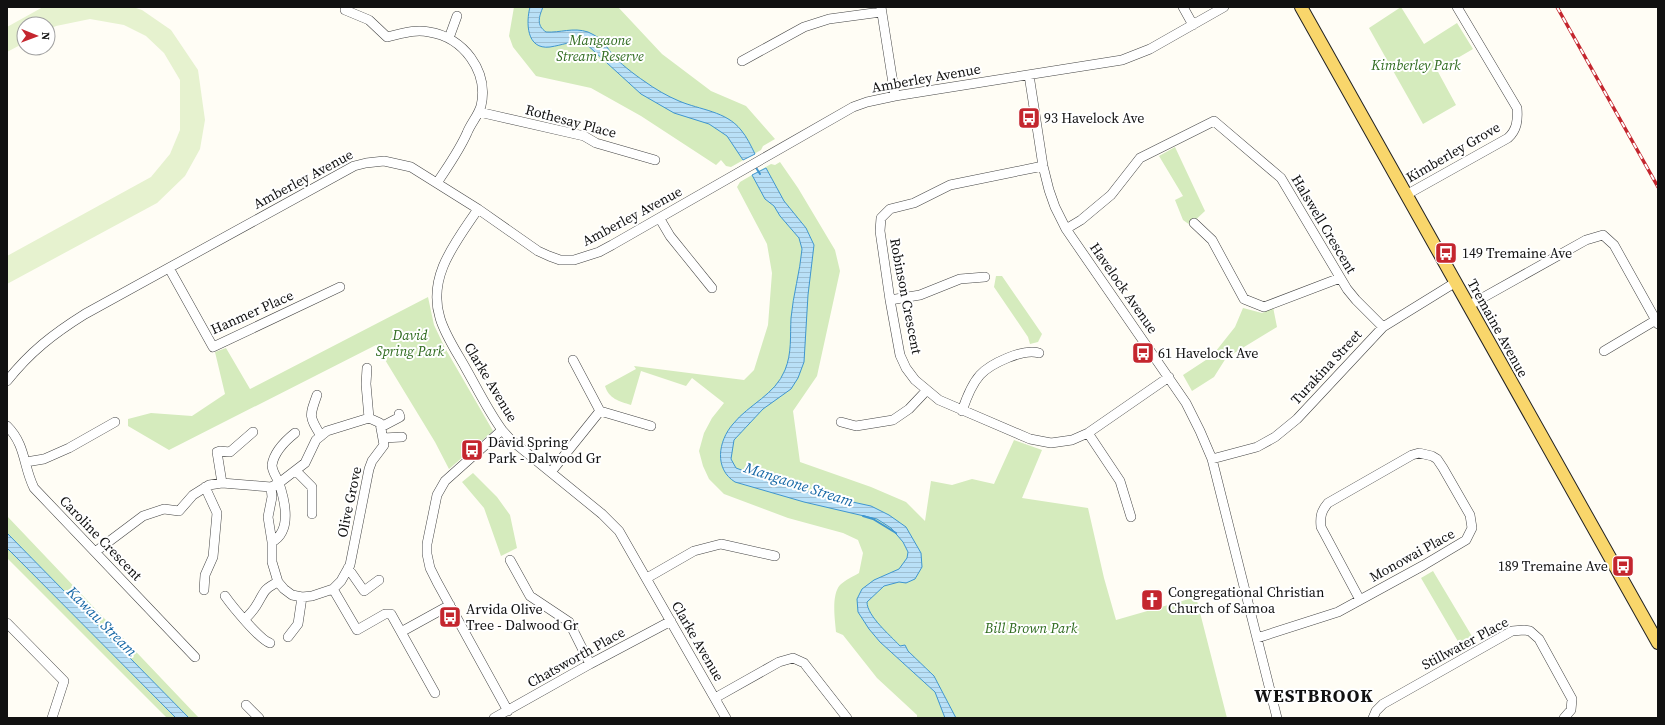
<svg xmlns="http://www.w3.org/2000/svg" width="1665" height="725" viewBox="0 0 1665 725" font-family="'Source Serif 4',serif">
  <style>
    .grass { fill: #d5ebbd }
    .pitch { fill: #e6f2cf }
    .water { fill: url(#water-rules); stroke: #3f96cf }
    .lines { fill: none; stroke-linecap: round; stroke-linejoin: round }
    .stream { stroke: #3f96cf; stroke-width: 2 }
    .minor-casing { stroke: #444; stroke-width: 10 }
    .major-casing { stroke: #222; stroke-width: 14 }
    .minor { stroke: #fff; stroke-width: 9 }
    .major { stroke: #f9d66b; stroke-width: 12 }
    .rail-casing { stroke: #c4262e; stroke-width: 3.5 }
    .rail { stroke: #fff; stroke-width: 2; stroke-dasharray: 6; stroke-linecap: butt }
    .labels { text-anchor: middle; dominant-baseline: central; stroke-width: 4; stroke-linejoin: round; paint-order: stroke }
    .park-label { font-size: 14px; font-style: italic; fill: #2f6b1f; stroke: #fff }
    .street-label { font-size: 14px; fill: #111; stroke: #fff }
    .poi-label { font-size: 14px; fill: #111; stroke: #fff; text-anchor: start }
    .water-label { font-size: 15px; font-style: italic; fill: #1768a6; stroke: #fff }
    .district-label { font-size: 18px; font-weight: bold; letter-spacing: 1px; fill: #111; stroke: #fff }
  </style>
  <defs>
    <pattern id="water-rules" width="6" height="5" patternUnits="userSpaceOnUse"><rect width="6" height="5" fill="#b9e0f7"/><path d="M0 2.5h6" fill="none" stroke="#9ebfd3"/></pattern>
  </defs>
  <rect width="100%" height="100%" fill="#fffdf5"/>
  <path class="grass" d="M514,7h104l44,47 49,37 35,15 29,33 -12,7 -2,4 -30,17 -5,-1 -5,-6 -5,5 -75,-49 -50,-28 -55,-12 -23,-29 -4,-11z
    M1401,7l23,37 33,-21 16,26 -36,21 19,35 -33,19 -54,-96z
    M1175,147l30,64 -15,14 -7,-5 -8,-20 8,-4 -24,-40z
    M780,162l18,26 37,62 5,21 -23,105 -24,35 7,51 71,25 35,15 19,19 6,-40 21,4 20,-6 22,5 20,-44 28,10 -20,48 66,10 16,70 12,42 80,-23 31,121h-310v-3l-40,-37 -34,-43 -7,-3c-1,-12 -5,-37 4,-47 5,-5 14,-9 19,-12l4,-20 -5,-13 -15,-7 -55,-15 -64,-24 -15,-15 -6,-13 -4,-15 5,-18 8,-15 12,-15 -32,-25 -6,8 -45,-15 -10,34c-12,-4 -22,-6 -26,-19l31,-17 -2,-3 110,14 10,-10 14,-45 4,-52 -5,-29 -30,-57 3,-5 31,-18 4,1z
    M996,276h6l40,58 -4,8 -8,2 -2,-7 -34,-50z
    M428,297l6,28 11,23 48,83 -44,38 -14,-27 -59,-97 -207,105 -41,-24v-7l23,-6 41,3 33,-22 -10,-42 11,-4 24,41z
    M1273,307l4,20 -51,31 -12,19 -22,14 -9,-16 29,-19 23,-29 8,-19 19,5z
    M473,473l24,24 13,18 7,33 -16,8 -17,-48 -22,-26z
    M7,516l192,202h-32l-160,-160z
    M1433,571l43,72 -13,7 -42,-72z"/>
  <path class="pitch" d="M43,7h90l9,3 29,20 27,40 7,50 -5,29 -15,27 -28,27 -150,81v-28l144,-79 19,-23 10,-24v-50l-16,-27 -18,-17 -22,-11 -34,-6 -34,7 -8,4v-6h-24v19l-17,9v-25z"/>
  <path class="water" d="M530,7h13c-4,10 -7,18 3,25 14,1 27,-5 42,0 15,7 15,10 24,22 6,8 23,21 32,27 11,8 23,15 35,20 21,9 47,10 62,29 6,7 10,16 14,24l-12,6 -16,-24 -18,-12 -35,-11 -33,-19 -57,-52c-14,-1 -21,3 -34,5 -24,3 -24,-25 -20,-40z
    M766,168l18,33 22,27 8,17 -6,50 -4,67 -6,16 -7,11 -28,20 -29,31 -3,19 5,9 41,15 38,10 15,1 18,7 23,5 18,9 17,12 15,26 1,14 -7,12 -9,4 -7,-1 -15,4 -17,16c0,14 23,33 33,44l5,-1 3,6 26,25 22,42h-11l-10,-26 -55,-50 -11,-13 -11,-17 -1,-13 5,-10 12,-9 25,-11 8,-11 1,-6 -5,-10 -12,-14 -14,-9 -73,-17 -69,-20c-21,-13 -17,-41 -2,-58 16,-20 42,-29 52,-54 7,-17 5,-34 6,-52 2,-23 9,-46 11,-69l-3,-11 -19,-22 -6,-10 -9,-7 -13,-24z
    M7,533l182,185h-13l-169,-170z"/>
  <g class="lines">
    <path class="stream" d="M755,166l5,8
      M863,516l10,3 23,14"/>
    <g class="minor-casing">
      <path id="minor" d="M881,7l14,89
        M1183,7l10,18
        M345,10l24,10 18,17c14,-3 27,-8 42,-5 34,5 60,39 52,74 -3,10 -10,17 -14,27 -8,18 -19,33 -30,50
        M449,38l8,-22
        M742,61l62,-34 25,-8 52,-7
        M1029,75l14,91 6,24 6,17 11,22 120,174 14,28 12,28 65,259
        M479,112l105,24 12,7 59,17
        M1043,166l-93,19 -36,18 -24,6 -9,9 -1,13 10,69 10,55 6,13 9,12 24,20 91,39 21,4 21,-3 16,-7 81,-56
        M1406,195l102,-57c9,-8 10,-18 9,-30l-60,-101
        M478,209c-22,33 -51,67 -38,109 5,17 16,33 25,49 12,21 23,44 37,63l9,10 91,74 17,17 107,187
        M660,219l10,17 42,52
        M1194,223l18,17 32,59 20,8 76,-29
        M1066,229l15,-9 30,-25 29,-37 74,-37 67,57 66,111 9,11 27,27
        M169,268l44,79 127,-60
        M890,300l30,-5 40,-16 25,-2
        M1468,306l118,-66 17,-5 11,10 44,79
        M1604,351l52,-31
        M573,360l27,51 51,15
        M367,368l-1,16 3,34
        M7,381c23,-29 46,-47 78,-67l269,-148 12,-3 18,-2 27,6 67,42 60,42 11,5 11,4h14l25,-8 13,-7 241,-138 14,-5 28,-6 227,-36 28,-11 74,-42
        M317,395c-8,22 -8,21 4,41
        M962,411c4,-12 9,-26 18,-36 10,-11 43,-27 59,-22
        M841,422l15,4 37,-6 16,-11 17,-18
        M7,426c19,19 16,40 27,62l161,169
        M381,427l19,-10 -1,-3
        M502,430l-57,51 -8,14 -10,49v10l3,14 7,14 71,129
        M1088,433l32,48 11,36
        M383,438l19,-1
        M1212,459l45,-12 18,-10 22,-18 86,-92 73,-45
        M26,462l18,-3 25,-11 46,-26
        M296,471l16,16v27
        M551,472l49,-61
        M222,483l-5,-31 3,-1 10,1 23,-20
        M272,542c20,-11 13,-41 7,-59 -2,-6 -7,-11 -7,-18 2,-13 13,-24 23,-32
        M95,552l48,-36 21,-7 15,2 14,-16 16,-10 13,-2 49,4 8,-4 26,-20 11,-23 11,-9 42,-13 11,5 4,22 -12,16 -3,8 -19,96 -9,16 -8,8 -21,7 -10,1 -10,-2 -8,-6 -6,-7 -6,-20v-20l-4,-25 4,-20 -1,-10
        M510,560l20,36 39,26 21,42
        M348,568l16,23 15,-11
        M647,578l47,-27 27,-7 54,12
        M333,589l24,41 28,-16h6l44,79
        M204,590l1,-15 8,-18 4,-44 -12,-26
        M225,596c7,10 35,44 45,47
        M245,619c4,-4 8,-8 11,-13 9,-14 6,-16 22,-24
        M7,623l57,58 -12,37
        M401,632l49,-27
        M288,637l10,-13 4,-27
        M1257,638l81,-26 86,-47 42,-25 6,-12 -2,-13 -27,-47 -6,-9 -5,-3 -13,-3 -7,2 -84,48c-7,8 -8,14 -7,24l39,73
        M715,698l64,-36 14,-4 11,5 43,55
        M246,705l13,13
        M494,718l96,-54 81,-43
        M1373,718l3,-7 7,-7 129,-73 12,-1 6,1 9,8 33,60 -1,11 -7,8"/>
    </g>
    <g class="major-casing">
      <path id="major" d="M1301,7l357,636"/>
    </g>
    <use href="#minor" class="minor"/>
    <use href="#major" class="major"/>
    <g class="rail-casing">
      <path id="rail" d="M1557,7l101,180"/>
    </g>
    <use href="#rail" class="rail"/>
  </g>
  <defs>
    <g id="bus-square" transform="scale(1.15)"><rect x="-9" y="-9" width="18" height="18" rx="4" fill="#c4262e" stroke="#fff"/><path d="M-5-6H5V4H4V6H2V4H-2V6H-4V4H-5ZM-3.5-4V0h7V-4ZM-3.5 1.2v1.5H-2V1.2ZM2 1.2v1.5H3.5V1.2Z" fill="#fff"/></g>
    <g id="church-square" transform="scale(1.15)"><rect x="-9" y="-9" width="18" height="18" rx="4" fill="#c4262e" stroke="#fff"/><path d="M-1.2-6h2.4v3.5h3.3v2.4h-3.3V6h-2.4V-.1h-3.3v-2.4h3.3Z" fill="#fff"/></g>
  </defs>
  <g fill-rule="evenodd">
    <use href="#bus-square" x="1029" y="118"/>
    <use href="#bus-square" x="1446" y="253"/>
    <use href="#bus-square" x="1143" y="353"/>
    <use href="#bus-square" x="472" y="450"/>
    <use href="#bus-square" x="1623" y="566"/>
    <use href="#church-square" x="1152" y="600"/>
    <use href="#bus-square" x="450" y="617"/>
  </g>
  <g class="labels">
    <g class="park-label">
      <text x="600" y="40">Mangaone<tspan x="600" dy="16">Stream Reserve</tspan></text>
      <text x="1416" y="65">Kimberley Park</text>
      <text x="410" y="335">David<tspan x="410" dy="16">Spring Park</tspan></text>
      <text x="1031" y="628">Bill Brown Park</text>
    </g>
    <g class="street-label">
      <text transform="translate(926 78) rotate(-10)">Amberley Avenue</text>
      <text transform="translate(571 121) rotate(15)">Rothesay Place</text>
      <text transform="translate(1453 152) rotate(-30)">Kimberley Grove</text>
      <text transform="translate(303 179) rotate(-28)">Amberley Avenue</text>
      <text transform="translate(632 216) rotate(-28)">Amberley Avenue</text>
      <text transform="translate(1324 224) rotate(59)">Halswell Crescent</text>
      <text transform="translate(1124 288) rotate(55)">Havelock Avenue</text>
      <text transform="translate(906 296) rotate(79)">Robinson Crescent</text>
      <text transform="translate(252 312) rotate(-24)">Hanmer Place</text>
      <text transform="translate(1498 328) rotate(61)">Tremaine Avenue</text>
      <text transform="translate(1326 367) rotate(-47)">Turakina Street</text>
      <text transform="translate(491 382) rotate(59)">Clarke Avenue</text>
      <text transform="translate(349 502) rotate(-78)">Olive Grove</text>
      <text transform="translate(101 538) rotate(46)">Caroline Crescent</text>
      <text transform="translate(1412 555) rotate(-29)">Monowai Place</text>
      <text transform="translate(698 641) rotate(60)">Clarke Avenue</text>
      <text transform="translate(1465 643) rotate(-28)">Stillwater Place</text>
      <text transform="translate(576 657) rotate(-29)">Chatsworth Place</text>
    </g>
    <g class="poi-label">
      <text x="1044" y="118">93 Havelock Ave</text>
      <text x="1462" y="253">149 Tremaine Ave</text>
      <text x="1158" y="353">61 Havelock Ave</text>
      <text x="488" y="442">David Spring<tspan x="488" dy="16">Park - Dalwood Gr</tspan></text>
      <text x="1608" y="566" text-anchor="end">189 Tremaine Ave</text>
      <text x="1168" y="592">Congregational Christian<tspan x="1168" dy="16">Church of Samoa</tspan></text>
      <text x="466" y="609">Arvida Olive<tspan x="466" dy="16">Tree - Dalwood Gr</tspan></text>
    </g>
    <g class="water-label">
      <text transform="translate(799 484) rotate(18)">Mangaone Stream</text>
      <text transform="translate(102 621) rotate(45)">Kawau Stream</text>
    </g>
    <g class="district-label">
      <text x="1314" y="695">WESTBROOK</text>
    </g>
  </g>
  <rect width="1665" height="725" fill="none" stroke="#111111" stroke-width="16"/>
  <g transform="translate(36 36) rotate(91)"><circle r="19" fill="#ffffff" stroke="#a0a0a0"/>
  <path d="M0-3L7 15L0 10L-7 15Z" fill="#c4262e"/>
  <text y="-6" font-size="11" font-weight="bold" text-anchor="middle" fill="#111111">N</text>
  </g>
</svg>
